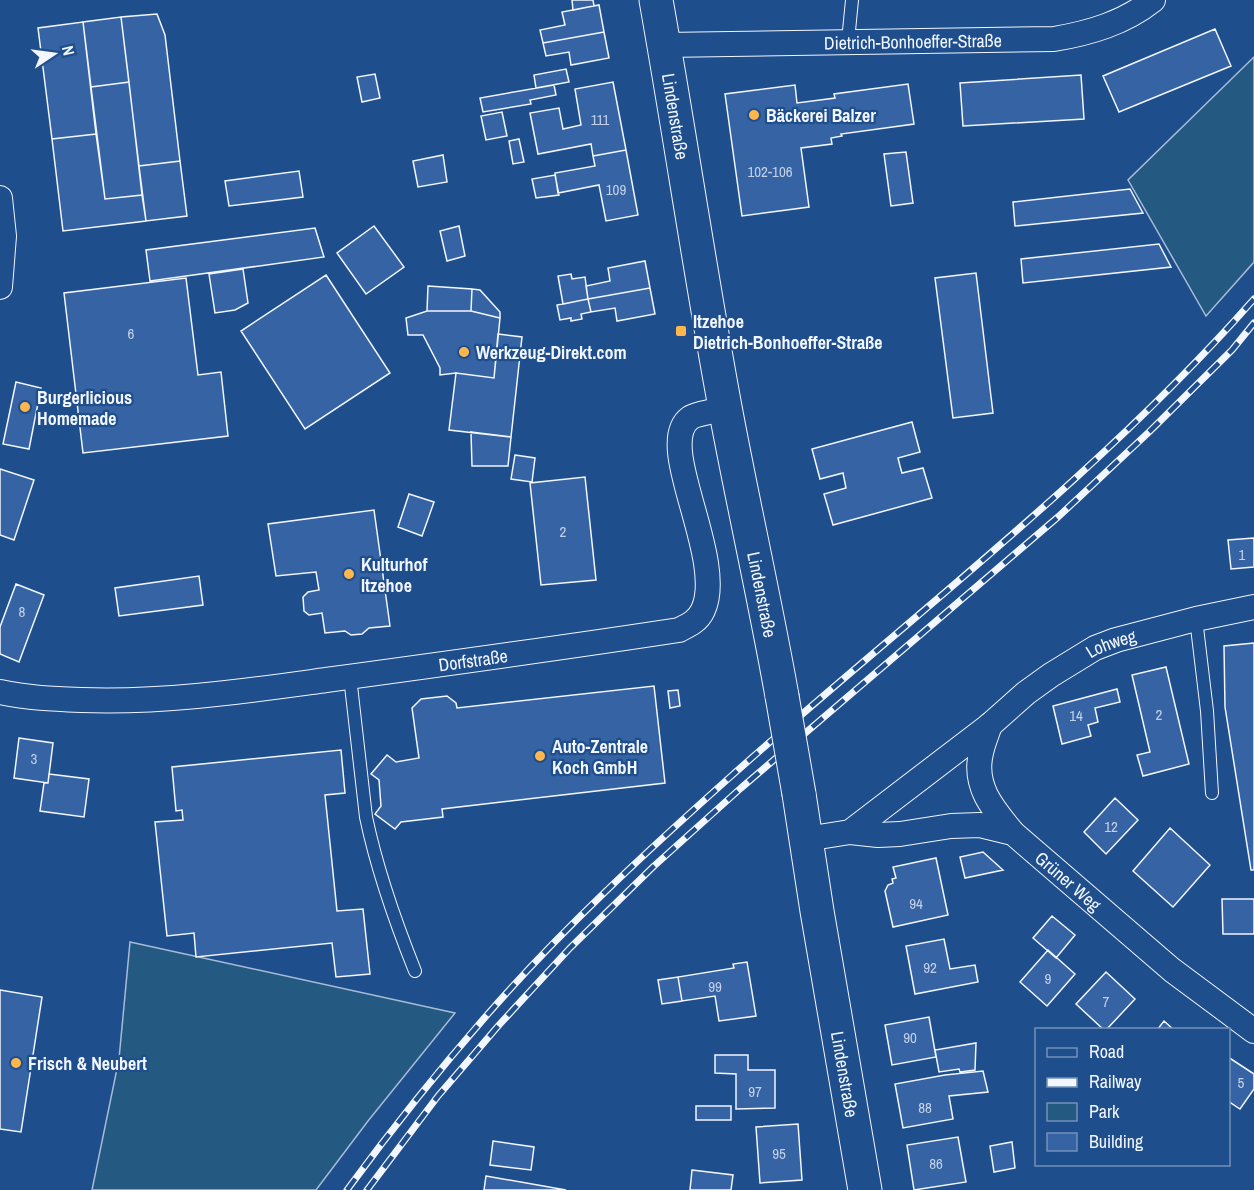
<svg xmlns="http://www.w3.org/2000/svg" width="1254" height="1190" viewBox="0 0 1254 1190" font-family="'Archivo Narrow',sans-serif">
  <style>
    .green { fill: #245a82; stroke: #a8bbd7; stroke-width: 1.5 }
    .building { fill: #3563a3; stroke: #f2f6ff; stroke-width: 1.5 }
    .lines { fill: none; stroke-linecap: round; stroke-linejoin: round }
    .lane-casing { stroke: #f2f6ff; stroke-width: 14 }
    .street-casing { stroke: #f2f6ff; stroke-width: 26 }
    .primary-casing { stroke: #f2f6ff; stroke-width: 35 }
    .lane { stroke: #1f4e8c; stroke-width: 12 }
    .street { stroke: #1f4e8c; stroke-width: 24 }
    .primary { stroke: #1f4e8c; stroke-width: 33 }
    .rail-casing { stroke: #f2f6ff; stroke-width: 7 }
    .rail { stroke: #1f4e8c; stroke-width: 4.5; stroke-dasharray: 14; stroke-linecap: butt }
    .primary-bridge-casing { stroke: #f2f6ff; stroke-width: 35; stroke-linecap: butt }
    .primary-bridge { stroke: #1f4e8c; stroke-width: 33 }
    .poi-dot { fill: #ffb74d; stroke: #1f4e8c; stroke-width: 2 }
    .labels { text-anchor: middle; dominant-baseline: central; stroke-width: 4.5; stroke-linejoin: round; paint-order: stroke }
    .number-label { font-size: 15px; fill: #c3d1e8 }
    .street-label { font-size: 18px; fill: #f2f6ff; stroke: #1f4e8c }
    .poi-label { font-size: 18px; font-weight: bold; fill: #f2f6ff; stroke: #1f4e8c; text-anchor: start }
  </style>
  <rect width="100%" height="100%" fill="#1f4e8c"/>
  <path class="green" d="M1254,57v205l-48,54 -78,-136z
    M130,942l325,71 -87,108 -52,69h-224l27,-131z"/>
  <path class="building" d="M572,0h21l1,6 -21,4z
    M599,5l5,27 -61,11 -3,-13 25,-5 -3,-13z
    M157,14l8,21 15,126 -41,5 -18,-149z
    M121,17l8,65 -38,5 -8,-65z
    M83,22l13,112 -44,5 -14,-111z
    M1215,29l16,37 -112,46 -16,-36z
    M604,32l5,26 -38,7 -2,-13 -23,4 -3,-13z
    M566,69l3,13 -33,6 -2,-13z
    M375,74l5,24 -18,4 -5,-25z
    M1081,75l3,44 -121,7 -3,-43z
    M129,82l13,113 -37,4 -14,-112z
    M613,82l13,68 -33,6 -2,-12 -53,10 -8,-41 29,-5 4,21 18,-4 -6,-36z
    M908,84l6,40 -73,10 1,2 -11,2 1,6 -31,4 8,59 -67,9 -17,-122 70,-9 2,18 38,-5 -1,-4z
    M554,85l2,10 -26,5 1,4 -48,8 -3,-14z
    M502,112l5,24 -21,4 -5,-24z
    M96,134l9,65 37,-4 4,26 -83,10 -11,-92z
    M519,139l5,23 -11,2 -4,-23z
    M626,150l12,65 -32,6 -7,-36 -41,8 -3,-20 40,-7 -2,-10z
    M906,152l7,51 -22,3 -7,-52z
    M443,155l4,27 -29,5 -5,-26z
    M180,161l7,55 -41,5 -7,-55z
    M299,171l4,26 -74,9 -4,-25z
    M555,175l4,20 -23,3 -4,-19z
    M1130,189l13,24 -128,13 -2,-24z
    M374,226l30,41 -38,27 -29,-41z
    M459,226l6,30 -18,5 -7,-30z
    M315,228l9,29 -174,24 -4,-31z
    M1159,244l12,23 -148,16 -2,-24z
    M645,261l5,27 -62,11 -2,-13 24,-5 -2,-13z
    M243,269l5,34 -13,7 -20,3 -6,-39z
    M976,273l17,140 -40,5 -18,-140z
    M571,274l1,5 13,-2 3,22 -25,5 -5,-28z
    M326,275l64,98 -85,56 -64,-98z
    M186,278l12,97 23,-3 7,64 -145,17 -19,-160z
    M428,286l44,3 -1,22h-44z
    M650,288l5,26 -38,7 -2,-13 -24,4 -3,-13z
    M472,289l8,1 20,22v6l-29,-7z
    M588,299l3,13 -10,2 1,5 -11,2v-3l-11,2 -3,-15z
    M427,311h44l29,7 -6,60 -38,-5 -16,2v-7l-17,-33h-15l-2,-17z
    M498,334l24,3 -11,100 -62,-7 7,-57 38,5z
    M16,382l25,6 -12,61 -26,-5z
    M912,422l8,30 -22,6 2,8 2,7 21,-5 9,30 -99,27 -9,-31 22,-6 -3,-15 -23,6 -8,-30z
    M471,432l40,5 -3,29h-36z
    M515,455l20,3 -3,24 -21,-3z
    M0,469l34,11 -20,60 -14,-5z
    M585,477l11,103 -55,5 -11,-102z
    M409,494l25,8 -12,34 -24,-9z
    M374,510l16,116 -21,2 -7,6 -11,1 -6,-4 -20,2 -3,-20 -13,2 -5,-4 -1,-14 5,-5 11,-2 -3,-18 -40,4 -8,-52z
    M1254,538v29l-23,2 -3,-29z
    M199,576l4,29 -84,11 -4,-28z
    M16,584l28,11 -25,67 -19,-8v-27z
    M1254,643v227h-3l-26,-163 -1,-61z
    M1166,667l23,97 -46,12 -6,-21 13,-3 -18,-77z
    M654,686l11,97 -223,26 1,8 -42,5 -6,7 -20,-15 6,-8 -2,-26 -8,-6 16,-19 9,7 23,-4 -7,-50 9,-9 26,-3 9,7 1,5z
    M1117,689l3,13 -25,6 3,14 -10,3 3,11 -29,8 -9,-38z
    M678,690l2,16 -10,2 -2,-17z
    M19,738l34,5 -5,40 -34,-5z
    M341,750l4,43 -20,2 12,116 26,-2 7,65 -34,3 -4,-34 -136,14 -2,-24 -27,3 -12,-114 28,-2 -1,-10 -6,1 -4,-44z
    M49,774l40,5 -5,38 -44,-6 4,-28h4z
    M1115,798l23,22 -32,34 -22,-22z
    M1170,828l40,37 -37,42 -40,-36z
    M983,852l20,18 -38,8 -5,-21z
    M936,858l12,57 -55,12 -8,-36 3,-6 5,-2 -1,-4 4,-1 -3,-11z
    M1222,899h32v35h-31z
    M1052,916l23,19 -19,23 -23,-20z
    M944,939l6,30 25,-4 3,17 -63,12 -9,-48z
    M1048,950l27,24 -28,32 -27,-24z
    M747,962l9,54 -37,5 -4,-25 -33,5 -4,-24 56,-9 -1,-4z
    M1106,972l29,27 -29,31h-2l-28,-26z
    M678,977l4,24 -20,3 -4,-24z
    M0,990l42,7 -21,135 -21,-3z
    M929,1017l7,40 -44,8 -7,-40z
    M1164,1021l10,9h-17z
    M976,1043l-1,27 -15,2 -1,-3 -20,3 -4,-22z
    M715,1055h33v15h27v38l-39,1v-35l-21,-1z
    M1228,1057l26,17v15l-14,20 -12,-8z
    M983,1071l5,21 -39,4 4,23 -50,9 -8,-44 50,-9z
    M696,1106h35v14h-35z
    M798,1124l4,56 -42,3 -4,-56z
    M958,1137l8,45 -52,8 -7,-45z
    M493,1141l41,6 -3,23 -41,-5z
    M1012,1142l3,26 -21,4 -4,-26z
    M692,1170l41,5 -2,15h-41z
    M486,1176l80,14h-82z"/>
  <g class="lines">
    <g class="lane-casing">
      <path id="lane" d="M848,41l4,-41
        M1196,619l11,92 5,82
        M350,677l16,140c11,53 29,104 49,154"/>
    </g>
    <g class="street-casing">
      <g id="street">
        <path id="s1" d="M664,45l390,-6c36,-6 70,-16 99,-39"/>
        <path d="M0,198l4,38 -4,51"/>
        <path id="s2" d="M0,692c27,6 54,7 81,8 83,3 164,-9 245,-20 118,-16 235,-32 353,-50 10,-5 19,-9 24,-20 18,-38 -20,-117 -23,-158 -1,-11 -1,-26 10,-34 7,-5 26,-7 35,-9"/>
        <path d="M990,725c-3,9 -7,18 -9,28 -8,33 12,56 32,80"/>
        <path id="s3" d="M850,832l28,3 22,-1 51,-8 29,-1 33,8 159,137 82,61"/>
        <path id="s4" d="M806,839l44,-7 140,-107 36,-32 25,-18 44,-27 21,-8 80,-21 58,-12"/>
      </g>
    </g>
    <g class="primary-casing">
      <g id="primary">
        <path id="s5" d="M656,0c24,135 44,272 69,407 18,97 40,193 57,289"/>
        <path id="s6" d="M799,794l18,117 48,279"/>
      </g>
    </g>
    <use href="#lane" class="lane"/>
    <use href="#street" class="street"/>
    <use href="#primary" class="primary"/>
    <g class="rail-casing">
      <path id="rail" d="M347,1190c44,-60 91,-119 140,-175 74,-85 158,-162 242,-237 177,-158 368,-301 525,-479
        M367,1190l71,-94 61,-71 71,-77 84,-82 87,-78 317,-271 91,-85 83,-82 22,-27"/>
    </g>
    <use href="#rail" class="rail"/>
    <g class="primary-bridge-casing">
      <path id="primary-bridge" d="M782,696l17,98"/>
    </g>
    <use href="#primary-bridge" class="primary-bridge"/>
  </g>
  <g class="poi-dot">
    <circle cx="754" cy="115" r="6"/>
    <rect x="675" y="325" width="12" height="12" rx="3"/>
    <circle cx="464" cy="352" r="6"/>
    <circle cx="25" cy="407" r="6"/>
    <circle cx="349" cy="574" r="6"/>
    <circle cx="540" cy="756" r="6"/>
    <circle cx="16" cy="1063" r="6"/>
  </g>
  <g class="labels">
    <g class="number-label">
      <text x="600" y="119">111</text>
      <text x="770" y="171">102-106</text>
      <text x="616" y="189">109</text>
      <text x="131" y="333">6</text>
      <text x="563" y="531">2</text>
      <text x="1242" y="554">1</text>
      <text x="22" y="611">8</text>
      <text x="1159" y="714">2</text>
      <text x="1076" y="715">14</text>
      <text x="34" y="758">3</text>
      <text x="1111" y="826">12</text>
      <text x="916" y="903">94</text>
      <text x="930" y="967">92</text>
      <text x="1048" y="978">9</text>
      <text x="715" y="986">99</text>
      <text x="1106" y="1001">7</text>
      <text x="910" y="1037">90</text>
      <text x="1241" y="1082">5</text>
      <text x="755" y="1091">97</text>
      <text x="925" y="1107">88</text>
      <text x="779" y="1153">95</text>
      <text x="936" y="1163">86</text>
    </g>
    <g class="street-label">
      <text stroke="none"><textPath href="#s1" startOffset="249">Dietrich-Bonhoeffer-Straße</textPath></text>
      <text stroke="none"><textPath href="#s5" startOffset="118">Lindenstraße</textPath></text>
      <text stroke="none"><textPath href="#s5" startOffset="604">Lindenstraße</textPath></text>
      <text stroke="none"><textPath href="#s4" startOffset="368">Lohweg</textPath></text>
      <text stroke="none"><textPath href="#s2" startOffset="476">Dorfstraße</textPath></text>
      <text stroke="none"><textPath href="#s3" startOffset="238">Grüner Weg</textPath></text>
      <text stroke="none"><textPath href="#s6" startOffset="284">Lindenstraße</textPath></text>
    </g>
    <g class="poi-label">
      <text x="766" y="115">Bäckerei Balzer</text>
      <text x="693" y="321">Itzehoe<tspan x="693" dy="21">Dietrich-Bonhoeffer-Straße</tspan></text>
      <text x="476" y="352">Werkzeug-Direkt.com</text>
      <text x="37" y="397">Burgerlicious<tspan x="37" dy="21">Homemade</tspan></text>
      <text x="361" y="564">Kulturhof<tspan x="361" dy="21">Itzehoe</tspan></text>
      <text x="552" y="746">Auto-Zentrale<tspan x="552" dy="21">Koch GmbH</tspan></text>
      <text x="28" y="1063">Frisch &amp; Neubert</text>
    </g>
  </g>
  <rect x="1035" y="1028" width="195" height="138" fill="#1f4e8c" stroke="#7391ba" stroke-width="1.5"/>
  <rect x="1047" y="1048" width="30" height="9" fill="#1f4e8c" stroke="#7391ba" stroke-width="1.5"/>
  <text x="1089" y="1058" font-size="18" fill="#f2f6ff">Road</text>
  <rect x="1047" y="1078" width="30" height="9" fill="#f2f6ff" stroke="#7391ba" stroke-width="1.5"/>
  <text x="1089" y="1088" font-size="18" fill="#f2f6ff">Railway</text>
  <rect x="1047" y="1103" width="30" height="18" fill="#245a82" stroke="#7391ba" stroke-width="1.5"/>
  <text x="1089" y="1118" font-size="18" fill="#f2f6ff">Park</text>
  <rect x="1047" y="1133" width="30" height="18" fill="#3563a3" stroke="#7391ba" stroke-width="1.5"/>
  <text x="1089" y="1148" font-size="18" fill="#f2f6ff">Building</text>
  <g transform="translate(54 54) rotate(77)" stroke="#1f4e8c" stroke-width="4.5" paint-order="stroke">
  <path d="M0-4.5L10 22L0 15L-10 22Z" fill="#f2f6ff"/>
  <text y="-9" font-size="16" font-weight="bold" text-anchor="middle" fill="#f2f6ff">N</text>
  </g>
</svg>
